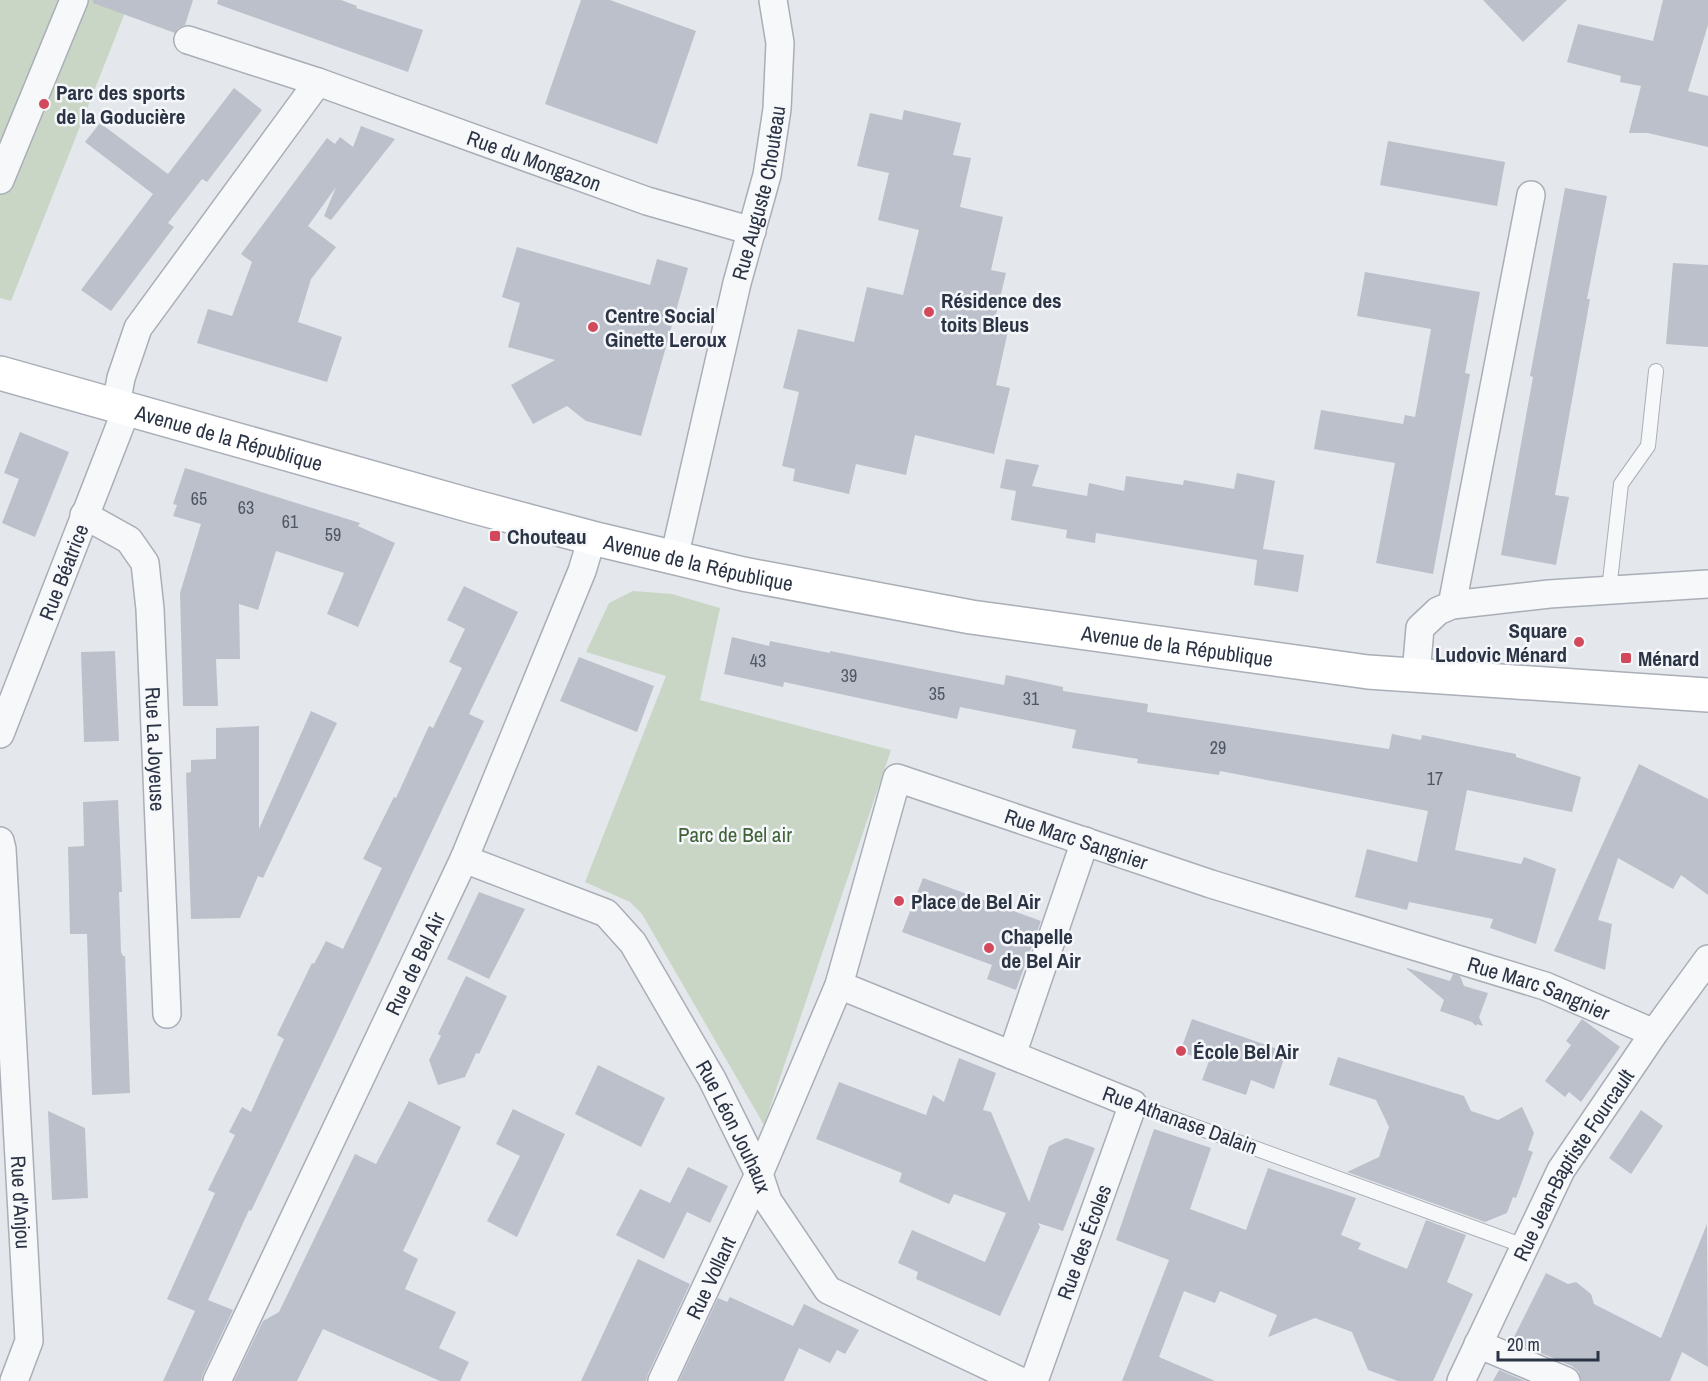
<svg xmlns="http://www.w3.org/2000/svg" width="1708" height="1381" viewBox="0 0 1708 1381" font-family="'Archivo Narrow',sans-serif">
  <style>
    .green { fill: #c9d6c5 }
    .building { fill: #bbc0ca }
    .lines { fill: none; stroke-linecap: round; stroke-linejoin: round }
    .lane-casing { stroke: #a9aeb7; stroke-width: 16 }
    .street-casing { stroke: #a9aeb7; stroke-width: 30 }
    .secondary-casing { stroke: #a9aeb7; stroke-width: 36 }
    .lane { stroke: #f7f8fa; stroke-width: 14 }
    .street { stroke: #f7f8fa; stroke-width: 27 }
    .secondary { stroke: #fff; stroke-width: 33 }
    .poi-dot { fill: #d1495b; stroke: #f4f6f9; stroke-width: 2 }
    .labels { text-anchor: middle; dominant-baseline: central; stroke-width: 5; stroke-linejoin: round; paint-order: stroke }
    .number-label { font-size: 18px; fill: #4f5766 }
    .poi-label { font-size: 21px; font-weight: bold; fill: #2b3445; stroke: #f4f6f9; text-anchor: start }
    .street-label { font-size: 21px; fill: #2b3445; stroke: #f4f6f9 }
    .park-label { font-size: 21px; fill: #3f6138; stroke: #f4f6f9 }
  </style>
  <rect width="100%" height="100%" fill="#e4e7ec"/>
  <path class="green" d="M0,0h130l-119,301 -11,-3z
    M633,591l39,3 48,14 -20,92 191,50 -127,375 -122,-211 -12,-12 -45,-20 81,-206 -80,-24 23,-49z"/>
  <path class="building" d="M93,0h100l-8,25 -7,3 -3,5 -82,-30z
    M218,0h123l16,6 -1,2 67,22 -15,42 -191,-68z
    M581,0h29l86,31 -39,113 -112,-40z
    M1483,0h84l-44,42z
    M1663,0h45v25l-20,66 20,5v51l-60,-14h-19l12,-47 -21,-4 1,-6 -54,-14 11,-38 75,17z
    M234,88l28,22 -55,72 -5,-3 -34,44 6,4 -63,84 -30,-21 72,-96 -68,-52 15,-19 68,51z
    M904,110l57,13 -8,32 18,3 -11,49 43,10 -12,53 15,3 -13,54 15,4 -12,54 14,3 -16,66 -79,-19 -9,40 -50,-11 -7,30 -56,-13 2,-12 -13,-3 17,-74 -16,-4 15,-59 56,13 13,-55 36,8 16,-65 -41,-10 11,-47 -32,-7 13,-53 32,7z
    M361,126l34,13 -64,81 -7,-4 12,-29 -28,39 28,21 -25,32 -13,43 44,15 -15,45 -130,-39 11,-34 24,7 20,-54 -11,-8 86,-116 8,6 5,-7 13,10z
    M1388,141l117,21 -8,44 -117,-21z
    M1565,188l42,8 -20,103h3l-35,196 14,2 -13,68 -55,-10 32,-178 -3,-1z
    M517,247l133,38 7,-26 31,9 -47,168 -55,-15 -19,-15 -34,18 -22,-39 44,-25 -47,-13 12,-44 -18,-6z
    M1673,263l35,2v82l-42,-3z
    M1365,272l115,20 -15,81 5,1 -37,200 -57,-11 19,-100 -81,-14 7,-39 82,14 2,-9 10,2 16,-88 -74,-13z
    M20,432l49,20 -34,85 -33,-14 17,-44 -15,-6z
    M1006,459l33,6 -7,21 55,10 2,-13 35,8 2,-15 57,9 1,-5 50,9 3,-16 38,8 -12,68 41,6 -6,37 -44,-7 3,-25 -161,-27 -1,10 -29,-5 1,-8 -56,-10 5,-29 -16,-3z
    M185,468l175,55 -2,3 37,17 -37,84 -31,-13 17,-41 -68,-22 -18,59 -19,-6 1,55h-24l2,47h-35l-3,-113 21,-69 -28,-8 4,-11 -4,-1z
    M464,586l54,26 -49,102 15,7 -147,311 -86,179 -2,-1 -41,90 25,10 -30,64 -2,7h-38l32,-70 -28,-12 48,-106 -7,-3 27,-55 -6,-3 13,-25 9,5 33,-73 -7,-4 35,-72 2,1 12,-23 17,8 39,-81 -19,-9 31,-62 2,1 33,-72 4,2 29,-60 -13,-6 16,-33 -18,-9z
    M732,637l37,9 1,-5 60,12v-2l174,34 2,-10 57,12v4l85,13 -1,8 242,37 3,-15 29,6 1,-5 94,19v3l65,20 -9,35 -105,-22 -12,60 66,14 3,-7 32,12 -20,75 -46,-16 3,-9 -84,-17 -2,8 -52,-13 12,-48 50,13 11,-51 -208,-40 -1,4 -82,-12 1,-4 -66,-11 4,-18 -116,-23 -3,12 -173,-37 -1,5 -59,-13z
    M115,651l4,90 -35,1 -3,-90z
    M579,657l75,29 -17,46 -77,-31z
    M311,711l26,12 -74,155 -5,-2 -18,42 -49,1 -5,-146 5,-1v-12l25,-1v-31l43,-2v103z
    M1639,764l69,35v96l-27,-20 -8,14 -55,-31 -20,62 14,4 -7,46 -51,-19z
    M118,800l4,92h-3l2,60 2,4h2l5,137 -38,2 -5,-161h-17l-2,-87 16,-1 -1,-44z
    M923,878l118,43 -25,69 -29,-11 5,-14 -90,-33z
    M479,892l46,17 -36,70 -42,-20z
    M1407,968l43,13 3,-7 7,2 4,10 24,7 -9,24 4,9 -6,-2 -1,2 -4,-4 -32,-11 4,-11 -37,-31z
    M466,976l41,20 -28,58 -3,-1 -11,24 -27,8 -9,-25 12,-24 -3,-2z
    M1192,1019l94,33 -12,37 -23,-9 -5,15 -44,-15 7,-19 -29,-9z
    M1582,1019l38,28 -39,55 -12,-10 -4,5 -20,-16 26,-36 -5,-4z
    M1338,1057l126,39 7,15 27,9 24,-13 12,26 -6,17 5,2 -17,46 -3,-1 -6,16 -22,9 -138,-50 32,-15 10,-30 -13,-27 -47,-15z
    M959,1058l37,15 -13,37 8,2 38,90 20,-56 17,-8 29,10 -32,83 -25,-8 2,4 -40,89 -84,-37 2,-7 -20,-9 14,-33 73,32 21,-49 -52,-19 -5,10 -50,-22 3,-9 -86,-34 23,-57 87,33 7,-20 11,7z
    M598,1065l67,33 -24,49 -66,-33z
    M409,1101l52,26 -58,124 15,8 -13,30 51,23 -17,36 30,14 -9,19h-20l-117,-52 -26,52h-63l29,-60 16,-9 76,-158 21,10z
    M513,1109l52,25 -48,103 -30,-16 33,-65 -24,-12z
    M1641,1110l22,16 -32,48 -22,-16z
    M48,1111l37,17 3,70 -36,2z
    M1154,1129l57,19 -21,61 56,21 22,-62 88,30 -15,37 20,8 -3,6 49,20 19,-49 40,15 -19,47 26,12 -40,87h-35l-30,-11 -16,-38 -37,-14 -47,19 9,-22 -57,-24 -5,12 -31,-12 -25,66 56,24h-93l47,-121 -53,-20z
    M688,1167l40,19 -18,37 -23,-11 -23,47 -48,-24 24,-46 30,14z
    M1707,1224l1,143 -26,-15 -12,29h-89l-2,-9 -7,-6 -60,-25 34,-68 22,11 8,-2 15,12 3,10 67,34z
    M638,1259l52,25 -42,90 -2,7h-65z
    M730,1297l63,29 11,-22 55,26 -14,24 -8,-4 -7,13 -31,-15 -15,33h-105l39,-83 9,4z
    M1499,1370l26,11h-32z"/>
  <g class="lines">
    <g class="lane-casing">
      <path id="lane" d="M1609,590l12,-106 27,-38 8,-75
        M1133,1104l391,142"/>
    </g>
    <g class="street-casing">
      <g id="street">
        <path d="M188,40l130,42"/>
        <path d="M0,180l74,-180"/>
        <path id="s1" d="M116,405l5,-27 17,-50 180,-246 329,119 105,30"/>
        <path id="s2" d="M84,515l45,25 16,23 5,46 17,405"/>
        <path id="s3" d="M674,558l63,-275 30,-108 10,-66 3,-66 -7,-43"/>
        <path d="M1452,605l79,-410"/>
        <path d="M1416,674l4,-46 18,-17 14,-6 97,-11 159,-10"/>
        <path id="s4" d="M0,734l127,-326"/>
        <path id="s5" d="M0,841l2,8 27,492 -15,40"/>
        <path id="s6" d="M464,859l142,54 27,30 79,136 47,95 9,27 60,89 192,91"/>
        <path d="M839,985l294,119 -99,277"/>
        <path d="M1012,1055l73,-214"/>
        <path d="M1478,1344l88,37"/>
        <path id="s7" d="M217,1381l247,-522 118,-288 10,-33"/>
        <path id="s8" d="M662,1381l97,-207 80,-189 58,-207 314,106 334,102 109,47"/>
        <path id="s9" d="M1461,1381l100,-211 93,-137 54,-74"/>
      </g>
    </g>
    <g class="secondary-casing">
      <g id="secondary">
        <path id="s10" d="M0,373l472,133 120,32 151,36 228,43 397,55 340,23"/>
      </g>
    </g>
    <use href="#lane" class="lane"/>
    <use href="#street" class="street"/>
    <use href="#secondary" class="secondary"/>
  </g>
  <g class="poi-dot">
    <circle cx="44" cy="104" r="6"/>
    <circle cx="929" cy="312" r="6"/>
    <circle cx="593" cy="327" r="6"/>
    <rect x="489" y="530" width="12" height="12" rx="3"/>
    <circle cx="1579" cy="642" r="6"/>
    <rect x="1620" y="652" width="12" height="12" rx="3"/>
    <circle cx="899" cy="901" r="6"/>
    <circle cx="989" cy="948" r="6"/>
    <circle cx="1181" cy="1051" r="6"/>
  </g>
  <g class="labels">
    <g class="number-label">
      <text x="199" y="498">65</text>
      <text x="246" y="507">63</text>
      <text x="290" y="521">61</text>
      <text x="333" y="534">59</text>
      <text x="758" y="660">43</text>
      <text x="849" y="675">39</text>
      <text x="937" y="693">35</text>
      <text x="1031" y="698">31</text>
      <text x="1218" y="747">29</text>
      <text x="1435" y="778">17</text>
    </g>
    <g class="poi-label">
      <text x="56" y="92">Parc des sports<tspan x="56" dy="24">de la Goducière</tspan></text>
      <text x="941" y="300">Résidence des<tspan x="941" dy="24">toits Bleus</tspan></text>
      <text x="605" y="315">Centre Social<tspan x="605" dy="24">Ginette Leroux</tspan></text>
      <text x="507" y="536">Chouteau</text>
      <text x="1567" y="630" text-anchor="end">Square<tspan x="1567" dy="24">Ludovic Ménard</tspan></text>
      <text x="1638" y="658">Ménard</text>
      <text x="911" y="901">Place de Bel Air</text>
      <text x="1001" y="936">Chapelle<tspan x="1001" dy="24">de Bel Air</tspan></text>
      <text x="1193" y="1051">École Bel Air</text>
    </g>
    <g class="street-label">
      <text stroke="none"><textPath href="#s1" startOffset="615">Rue du Mongazon</textPath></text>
      <text stroke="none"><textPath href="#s3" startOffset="375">Rue Auguste Chouteau</textPath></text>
      <text stroke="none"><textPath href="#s10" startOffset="238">Avenue de la République</textPath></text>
      <text stroke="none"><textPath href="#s10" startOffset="724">Avenue de la République</textPath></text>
      <text stroke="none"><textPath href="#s4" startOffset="174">Rue Béatrice</textPath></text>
      <text stroke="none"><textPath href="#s10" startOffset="1210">Avenue de la République</textPath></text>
      <text stroke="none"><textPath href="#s2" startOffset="266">Rue La Joyeuse</textPath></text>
      <text stroke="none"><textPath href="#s8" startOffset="838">Rue Marc Sangnier</textPath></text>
      <text stroke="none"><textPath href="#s7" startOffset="462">Rue de Bel Air</textPath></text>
      <text stroke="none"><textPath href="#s8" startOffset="1324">Rue Marc Sangnier</textPath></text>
      <text transform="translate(1180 1120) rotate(20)">Rue Athanase Dalain</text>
      <text stroke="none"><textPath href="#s6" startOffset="402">Rue Léon Jouhaux</textPath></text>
      <text stroke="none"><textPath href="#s9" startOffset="244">Rue Jean-Baptiste Fourcault</textPath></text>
      <text stroke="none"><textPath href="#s5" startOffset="362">Rue d'Anjou</textPath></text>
      <text transform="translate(1084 1242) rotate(-70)">Rue des Écoles</text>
      <text stroke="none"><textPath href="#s8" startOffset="114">Rue Vollant</textPath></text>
    </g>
    <g class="park-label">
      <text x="735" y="834">Parc de Bel air</text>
    </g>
  </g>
  <path d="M1498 1351v9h100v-9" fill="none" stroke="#2b3445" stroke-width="3"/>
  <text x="1507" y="1351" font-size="18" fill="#2b3445" stroke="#f4f6f9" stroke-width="4.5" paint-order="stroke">20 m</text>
</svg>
